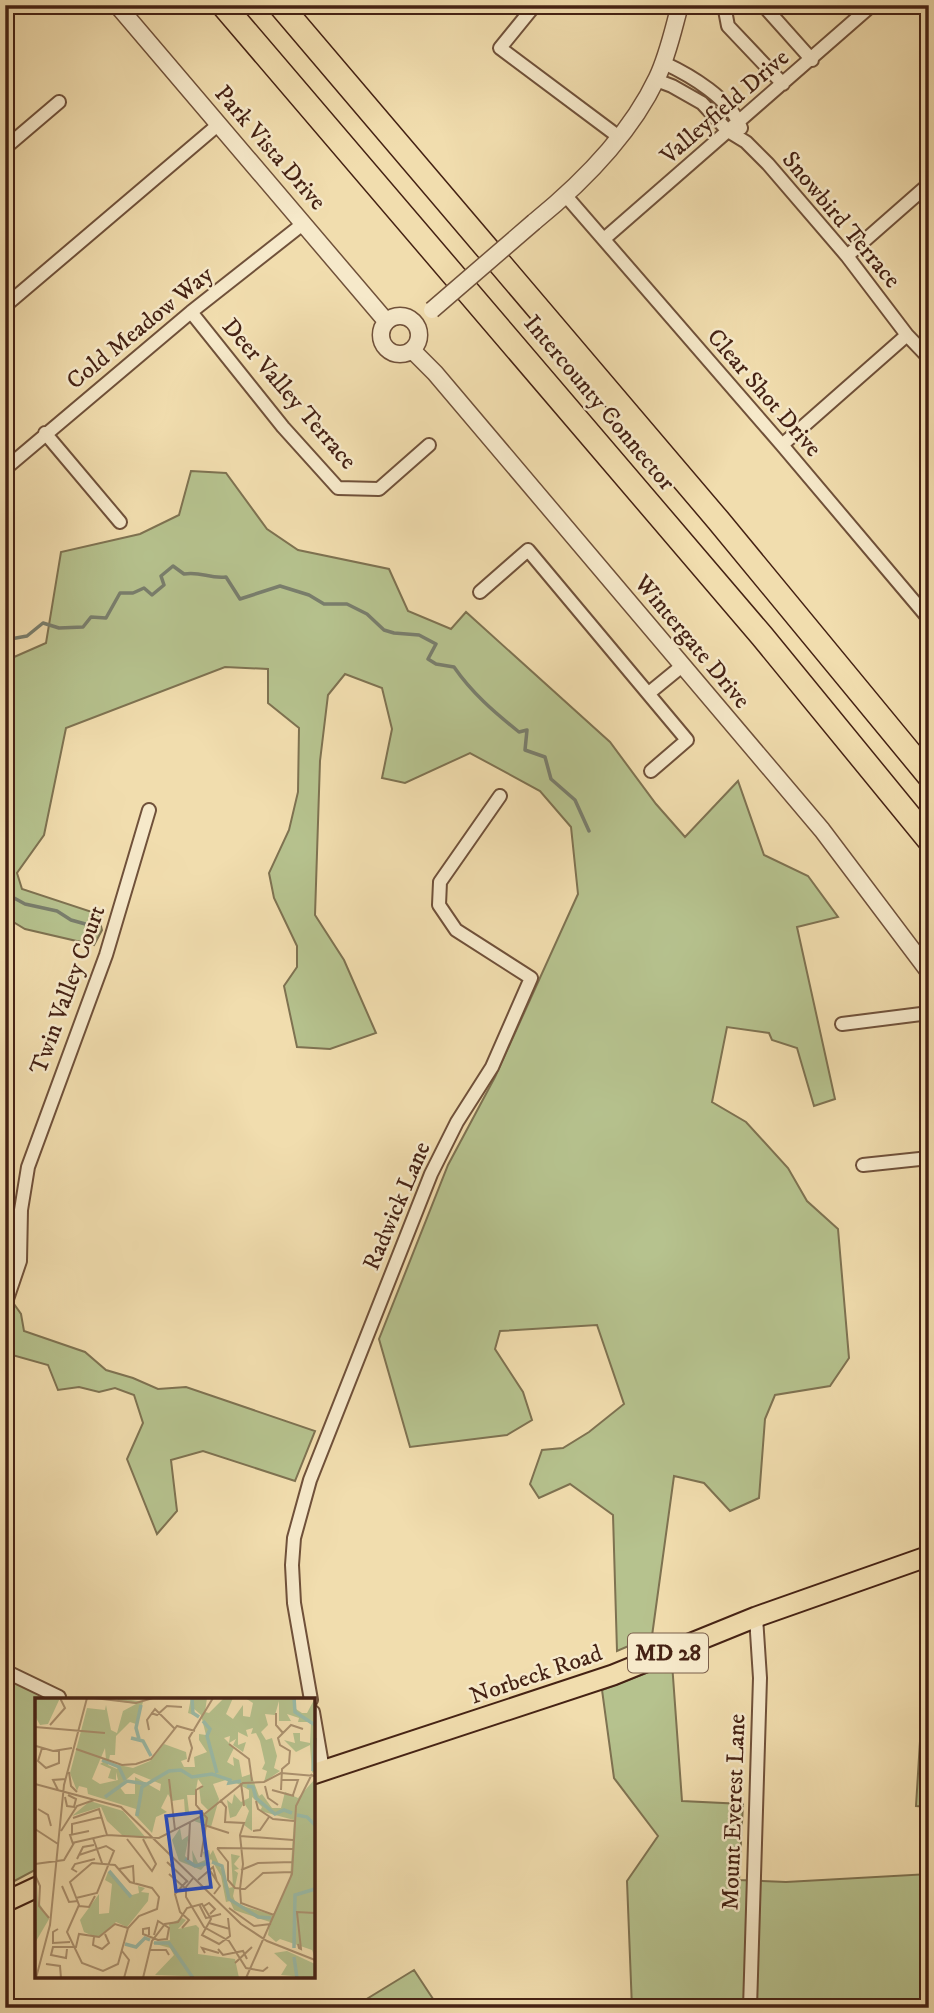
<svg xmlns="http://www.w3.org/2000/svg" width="934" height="2013" viewBox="0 0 934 2013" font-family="'IM FELL DW Pica',serif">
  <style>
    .green { fill: #b6c28e; stroke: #7e7251; stroke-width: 2 }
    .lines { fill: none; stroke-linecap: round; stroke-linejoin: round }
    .stream { stroke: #797e6d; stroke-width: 3.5 }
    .minor-casing { stroke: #70513a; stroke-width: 16 }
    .tertiary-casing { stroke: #70513a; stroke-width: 19 }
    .primary-casing { stroke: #452214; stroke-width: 23 }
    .motorway-casing { stroke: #452214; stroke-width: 26 }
    .minor { stroke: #f6e9ca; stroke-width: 12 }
    .tertiary { stroke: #f6e9ca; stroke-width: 16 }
    .primary { stroke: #f1ddae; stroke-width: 19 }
    .motorway { stroke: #f1ddae; stroke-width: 23 }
    .tertiary-bridge-casing { stroke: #70513a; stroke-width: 19; stroke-linecap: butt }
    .tertiary-bridge { stroke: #f6e9ca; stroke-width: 16 }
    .labels { text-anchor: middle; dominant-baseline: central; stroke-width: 5; stroke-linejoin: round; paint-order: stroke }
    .shield { fill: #f6e9ca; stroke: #7a5e4b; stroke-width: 2 }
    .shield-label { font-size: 23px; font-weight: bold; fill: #452214 }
    .street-label { font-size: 24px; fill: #452214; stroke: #f6e9ca }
    .inset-river { fill: none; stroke: #9bbca9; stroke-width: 3.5 }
    .inset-road { fill: none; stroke: #ac9270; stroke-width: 2 }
    .view { fill: #1d4ed8; fill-opacity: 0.15; stroke: #1d4ed8; stroke-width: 3.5 }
    .inset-edge { fill: none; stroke: #452214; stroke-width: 3.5 }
  </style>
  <rect width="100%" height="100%" fill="#f1ddae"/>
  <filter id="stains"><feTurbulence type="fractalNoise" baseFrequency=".00286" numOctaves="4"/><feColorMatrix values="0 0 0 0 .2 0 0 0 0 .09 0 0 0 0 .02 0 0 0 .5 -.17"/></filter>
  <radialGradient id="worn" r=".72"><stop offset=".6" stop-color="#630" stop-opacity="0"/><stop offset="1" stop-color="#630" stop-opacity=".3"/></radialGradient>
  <path class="green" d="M191,471l35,2 41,56 31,21 91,19 19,42 43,18 15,-17 144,130 46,62 29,33 53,-56 26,74 44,21 30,41 -41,10 38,172 -21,7 -17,-58 -25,-8 -3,-7 -42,-6 -15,75 34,20 42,46 19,33 31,28 11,129 -19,28 -55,9 -10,24 -6,79 -29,13 -26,-28 -30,-7 -22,160 -35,15 -4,-136 -43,-31 -31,14 -9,-14 12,-34 21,-2 26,-16 35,-28 -27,-79 -97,6 -5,18 28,43 9,28 -25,15 -97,12 -31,-108 69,-174 47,-88 83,-183 -7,-67 -31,-36 -70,-38 -65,30 -23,-5 10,-49 -10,-41 -37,-14 -17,21 -8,66 -5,154 29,45 32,73 -46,16 -33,-2 -13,-61 13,-19v-21l-23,-48 -5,-25 20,-43 9,-38 1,-64 -31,-25v-34l-43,-2 -159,61 -22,107 -27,38 5,16 76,25 4,16 -8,15 -69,-16 -20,-12v-256l41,-18 15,-91 79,-18 39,-19z
    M5,1195l8,2 -3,64 -5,15z
    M14,1304l7,10 3,17 61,21 21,18 27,8 25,11 28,-2 129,44 -20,50 -92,-30 -32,9 6,51 -20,23 -30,-75 16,-36 -9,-28 -19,-7 -16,4 -20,-5 -21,3 -10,-25 -43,-12v-27z
    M929,1596v211l-13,-1z
    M672,1663l10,138 61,3 -4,76 47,2 143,-8v134h-297l-5,-127 31,-45 -44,-58 -12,-88z
    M5,1672l57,28h-25v169l-32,17z
    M414,1970l25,38h-87z"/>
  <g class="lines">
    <path class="stream" d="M5,640l22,-4 16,-13 16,5 24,-1 8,-10 15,1 14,-25h13l11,-5 8,7 12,-10 -3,-9 12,-10 11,8c17,-3 25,5 42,3l14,22 40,-13 29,9 15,9h23l20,10 17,16 10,3 25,2 17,9 -8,15 8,5 18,3c18,26 40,45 65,65l8,-2 -2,20 20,7 6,22 24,21 14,31
      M5,893l20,11 32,7 14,9 18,5"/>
    <g class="minor-casing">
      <path id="minor" d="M535,5l-35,43 119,89
        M724,5l4,21 55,58
        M763,5l49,55
        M664,63c26,12 67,36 77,65
        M656,80l16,6 30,17 26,28 18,11 22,22 79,92 60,79 22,23
        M5,148l54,-46
        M566,196l216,249 147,174
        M604,239l268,-234
        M847,256l82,-72
        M5,306l214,-182
        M191,312l92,115 55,61 41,1 50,-44
        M45,433l75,89
        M782,445l125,-110
        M5,469l186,-157 113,-89
        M480,592l48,-42 159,190 -36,31
        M649,693l33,-27
        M842,1024l87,-11
        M863,1165l66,-7
        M5,1305l15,-44 1,-51 7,-43 78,-212 43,-145
        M5,1671l54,26
        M311,1700l-17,-97 -2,-38 2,-27 16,-58 121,-306 26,-52 35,-55 39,-89 -75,-48 -17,-25 1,-23 60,-86
        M313,1712l10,58
        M750,2008l10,-330 -4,-61"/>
    </g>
    <g class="tertiary-casing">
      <path id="tertiary" d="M117,5l269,316
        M534,222c48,-39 96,-87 123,-144 11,-23 16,-48 23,-73
        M381 335a19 19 0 1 1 38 0a19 19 0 1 1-38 0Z
        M412,350l23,23 387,457 107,142"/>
    </g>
    <g class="primary-casing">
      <path id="primary" d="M313,1774l300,-99 143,-58 173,-61
        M5,1902l32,-15"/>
    </g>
    <g class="motorway-casing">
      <path id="motorway" d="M223,5l539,631 167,204
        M280,5l438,515 211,256"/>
    </g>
    <use href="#minor" class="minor"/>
    <use href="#tertiary" class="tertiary"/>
    <use href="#primary" class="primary"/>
    <use href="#motorway" class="motorway"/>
    <g class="tertiary-bridge-casing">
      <path id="tertiary-bridge" d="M432,310l102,-88"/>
    </g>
    <use href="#tertiary-bridge" class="tertiary-bridge"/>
  </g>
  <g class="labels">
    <rect class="shield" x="628" y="1633.5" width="80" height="39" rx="5"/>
    <g class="shield-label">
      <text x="668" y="1653">MD 28</text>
    </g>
    <g class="street-label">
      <text transform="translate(725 107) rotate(-41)">Valleyfield Drive</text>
      <text transform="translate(270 148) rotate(49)">Park Vista Drive</text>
      <text transform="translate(841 220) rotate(50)">Snowbird Terrace</text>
      <text transform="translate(140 328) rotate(-39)">Cold Meadow Way</text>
      <text transform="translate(764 393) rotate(49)">Clear Shot Drive</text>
      <text transform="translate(289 394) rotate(49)">Deer Valley Terrace</text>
      <text transform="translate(599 403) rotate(50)">Intercounty Connector</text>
      <text transform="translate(692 642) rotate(50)">Wintergate Drive</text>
      <text transform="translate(68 990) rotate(-70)">Twin Valley Court</text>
      <text transform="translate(397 1206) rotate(-67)">Radwick Lane</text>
      <text transform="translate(536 1675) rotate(-19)">Norbeck Road</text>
      <text transform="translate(734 1812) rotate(-88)">Mount Everest Lane</text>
    </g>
  </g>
  <g transform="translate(35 1698)">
    <rect width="280" height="280" fill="#f1ddae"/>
    <path d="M0,0h25l-12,26 -8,1 -5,-9zM84,0l24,4 -7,22 -6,-2 -14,14 -1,19h-5l-2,10 9,4 2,-4 14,3 17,-7 14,-17 22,8 1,7 -6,2 3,6h11l-1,-10 13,-5 -8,-12v-6l7,1 -5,-20 -8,-7 1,7 -6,-2 3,-15h16l-2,14 4,1 15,-15h9l-7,16 7,5 10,-14v11l7,1 3,-14 -8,-5h51v11l6,4h5l8,-15v73l-3,2 -2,-28 -14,7 -12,-12 11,3 -2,-10h7v8l10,2 1,-21h-13l1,-4 -12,-4 4,7h-12v-20l-4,14 -10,-1 3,11 -7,7 5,8 6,-2 5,18 -3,12 6,3 -16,11 3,-11 -5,-2 3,-6 -5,-22 -4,-8 -5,1 2,-6 -7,2 2,7 -10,-5v13l8,-3 -3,10 -10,-7 3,-6 -7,4 1,-7 -6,2 10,10 -7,14 7,4 -1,-9 6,3 3,17 9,-3 8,22 3,-2 10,14h9l4,-16 13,6 17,-19v179l-3,-8 -32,-11 -4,3 -8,-7 2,-13 -36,-12 -4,-9 -4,1 -5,-26 -10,-17 -10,11 -22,-9 -7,-21 8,-12 2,12 7,-5 -4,21 8,7 -1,-13 6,13 7,-3 -2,-8 6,-2 1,5 3,-5 16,38 4,-1 -2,-33 9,2 -6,8 5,5 -5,1 4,3 -5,23 3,8 37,11 17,-36 4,-59 -34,-9 2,-4 -10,-10v34l-8,-6 5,-14 -5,-8 -8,13 -6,2 -3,-18 5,4 2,-10 7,8 8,-4v-8l-20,-11 -16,5 6,15 -8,28 -17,-6 15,-10 -8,-8 -2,-16 4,-1 -5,-7 -3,16h-8l2,17 -4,1 -1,-14 -12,2 -4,-7 -7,14 6,4 -11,5 -4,16 -17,-18 1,-6 -48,-15 -1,-6 -8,-2 -2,5 -7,-18 17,-65 18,2 1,-5 5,25 6,3 6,-22 13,-7 -20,-3zM70,50l1,12 -6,4 11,5 -3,9 8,2v-8l2,8 -18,4 -8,-5zM99,75l27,11 -1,7 -25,-14v17h-10l-6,-8zM55,103l33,10 24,28 -25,-4 -15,-14 -6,-14 -29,9zM73,174l24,23 7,-2 -1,-7 7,2 -4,4 8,1 -1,8 -21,26 -11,-5 -15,14h-8l-9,-4 -4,-12 19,-26v20l10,-1 3,-29 -7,-4zM3,185v18l11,18 -14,24zM147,220l4,2 -8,9 18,-4 3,3 -1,26 37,5 4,19 -84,-3 19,-20 -4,-7 -18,-5 18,-3 -1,-16zM252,253l28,13v14l-34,-3 6,-10 -13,-12z" fill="#b6c28e" fill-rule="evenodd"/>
    <path class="inset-river" d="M157,0l1,15 6,4M259,0l1,14 20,13M168,23l7,8 -3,7 10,37M96,40l12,3 8,15M104,41l-3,-11 5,-23M67,62l17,7 6,13M278,73l2,-33M212,88l6,1 3,11 19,16 9,-4 8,3M70,99l22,-16 19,3M262,117l10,2 8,8M102,118l5,-29 27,-16 12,-1 11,7 20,-3 18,6 -1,3 12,-2M150,161l10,7 15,-3M177,164l10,4 7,33 29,18 13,1M74,173l22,26M119,245h15l24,35M90,246l11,3 9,-9 5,2M259,250l1,-53 20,-6M259,259l3,21"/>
    <path class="inset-road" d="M59,0l42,5 17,-5M116,15l6,2 10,-9 15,1M241,15v12l7,8M15,27l15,-17 -5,-10M0,29l70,6M114,32l-2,-10 8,-11 20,20M194,46l20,15 3,22M1,48l17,5 19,-3M7,50l-4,13 8,7 13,-5v-13M41,51l46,16 14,-1 15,-5 26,-33 18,5M153,64l4,-14 -3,-10 24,-40M34,74l2,14 6,6M134,81l6,51M247,82h16l-5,15M206,85l3,23M0,86l86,23 120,117 26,17 48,19M230,88l3,12 10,7M23,92l-5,-10 13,-1M237,92l22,6M246,92l1,-21 7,-6 1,-12 -10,-6 -2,-7 13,-13 12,4M30,99l2,9 7,1 2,-8 -8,-4M185,102l6,7 -1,15 19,1 -4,12 3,29 -3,25M221,103l2,8 15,10 21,2M3,111l10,6 3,11M38,120l26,-9 8,26M166,126l28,9M0,131l23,15M26,133l16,-25 17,-6M218,133l7,-1 9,-13M37,136v-10l30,-7M205,138l53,4M58,140l9,25M92,141l25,32 4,-7 -13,-25M37,145l35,-8 52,3 43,-22 41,-33 21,-1 17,-9 34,3M38,146l-3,-9 19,-4M182,150l11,14v18l7,8 10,1 18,-16 29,-1M182,150l76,1M166,159l6,-39 -11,-13v-15l7,-4M42,161l6,-12 11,-2M153,162l2,-38M132,164l21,20M57,165l23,2 15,17 22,6 7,9 -2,12 -18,7 -11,12 -10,36 -15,7 -21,-8 -15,-31 12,-27 -9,-23zM0,166l29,-4 10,-17M84,171l14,-3 1,17M174,171l11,17 -6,8M206,172l17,-7 35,-1M42,174l-5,-3 3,-5 20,-5M134,176l16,14M0,177l5,11 -1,20 10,12M159,179l-8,10v10l18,30 25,14 17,27 17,3 5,-4M163,182l15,-13 4,15M27,188l7,16 9,-1M205,191l1,14 33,12M41,200l21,-5 17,-42 -8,-5 -27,9M164,206l7,14 15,-4M44,208l10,1 6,-11M169,208l5,-3 6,6 -5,5M194,210l25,18 17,-2M174,225l21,6M147,230l7,-8 -9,-8 -5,-18 12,-13M23,231l-5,3v11l17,-1M114,237v-7l-6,1v5l15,6 9,-1 2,-11 -11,-7 -4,14M59,239l-1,8 9,4 7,-6 -4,-9M263,246l1,4 2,1 -4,-37 18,1M32,251l-1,9 -15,-3 2,-8h23l3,-13 20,3 16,-13 13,4M183,251l5,6 20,-4 4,8M114,252h17l3,5M87,253l7,9 -5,18M170,255l-3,-5 17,5M200,265l17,-16M11,266l14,2 1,12M1,280l14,-53 14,-140 23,-87M108,280l9,-37 13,-17 13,-2 9,-14 15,-4 9,15 -9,16 17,9 11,-8 -2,-18M211,280l46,-104 4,-68 16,-32"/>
    <path class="view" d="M166,114l10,75 -35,4 -10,-75z"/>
    <rect width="280" height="280" class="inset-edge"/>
  </g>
  <rect width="934" height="2013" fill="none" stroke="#f1ddae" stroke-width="28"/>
  <rect x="7" y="7" width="920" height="1999" fill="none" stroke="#452214" stroke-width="3.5"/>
  <rect x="14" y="14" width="906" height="1985" fill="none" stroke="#452214" stroke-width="2"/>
  <rect width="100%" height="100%" filter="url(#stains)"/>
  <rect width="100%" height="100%" fill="url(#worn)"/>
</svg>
